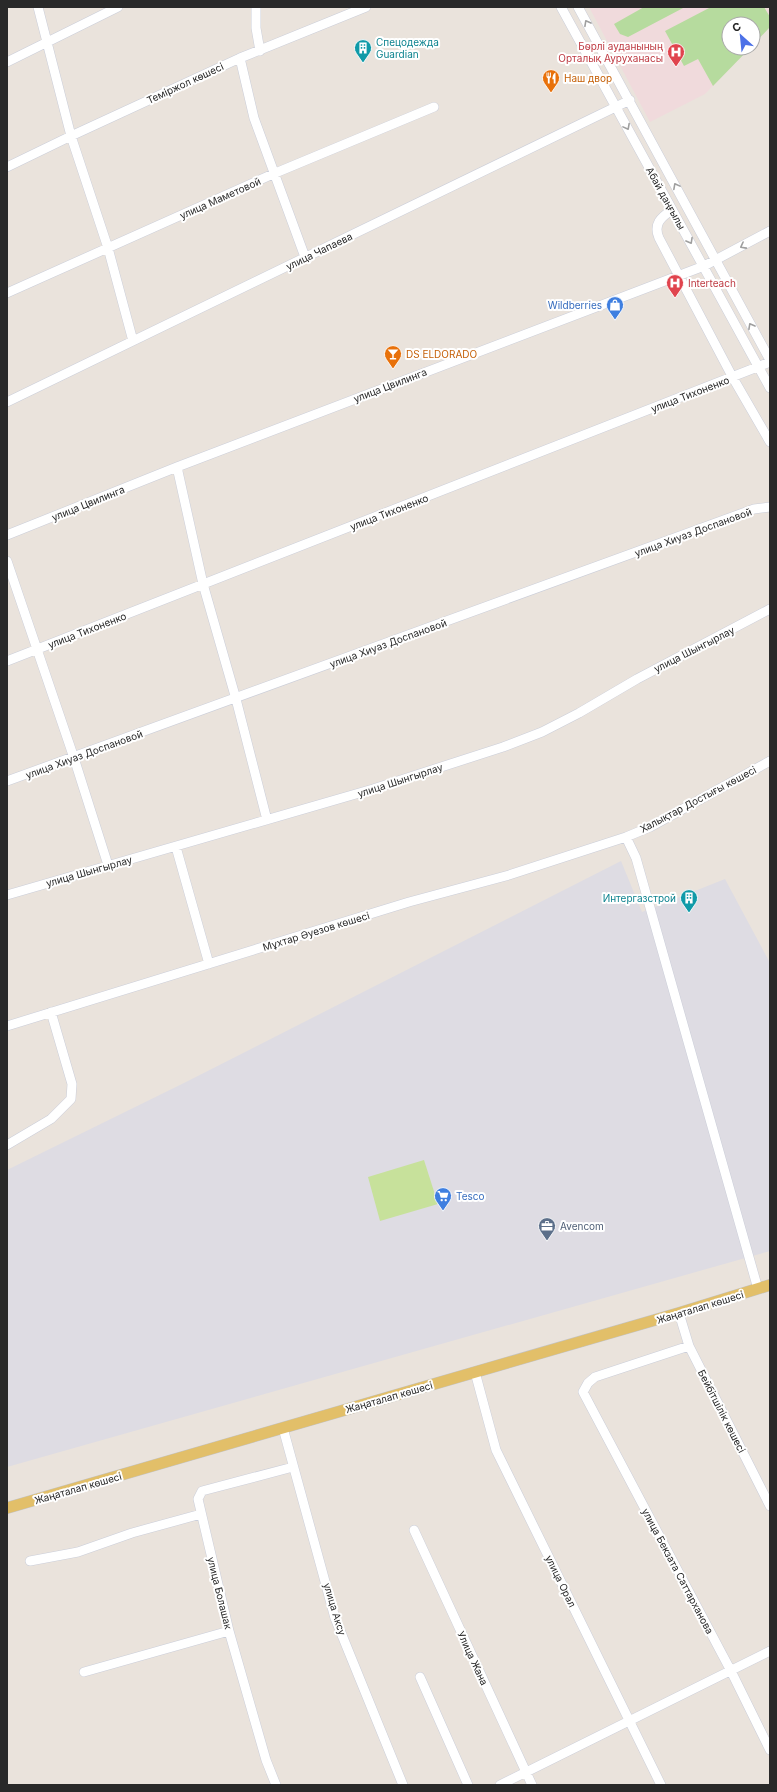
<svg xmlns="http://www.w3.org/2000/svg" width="777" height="1792" viewBox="0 0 777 1792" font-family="Inter,sans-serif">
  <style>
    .industrial { fill: #dedce3 }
    .medical { fill: #f0dadc }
    .green { fill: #b6db9e }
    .pitch { fill: #c7e19b }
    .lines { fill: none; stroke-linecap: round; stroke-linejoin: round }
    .minor-casing { stroke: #cbced9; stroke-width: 10 }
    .major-casing { stroke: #c3c3c3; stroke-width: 12 }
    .minor { stroke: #fff; stroke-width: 9 }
    .major { stroke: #e2bf69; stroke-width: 11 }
    .oneway { stroke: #9f9f9f }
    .labels { text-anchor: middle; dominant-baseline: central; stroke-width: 4; stroke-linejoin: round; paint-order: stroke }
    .culture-label { font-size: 10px; fill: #0d838f; stroke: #fff; text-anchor: start }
    .health-label { font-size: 10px; fill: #be3a42; stroke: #fff; text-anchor: end }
    .food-label { font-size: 10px; fill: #c56008; stroke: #fff; text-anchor: start }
    .street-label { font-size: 10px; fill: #292929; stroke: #fff }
    .shop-label { font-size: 10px; fill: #366cbe; stroke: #fff; text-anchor: end }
    .service-label { font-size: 10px; fill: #4e5e75; stroke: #fff; text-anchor: start }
  </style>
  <rect width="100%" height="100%" fill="#eae3dc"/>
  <path class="industrial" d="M621,861l21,51 83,-33 45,84v288l-763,216v-297l177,-87z"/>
  <path class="medical" d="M589,7h181v20l-17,18v-21h-24v24h21l-45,46 -55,28z"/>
  <path class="green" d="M644,7h41l-57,30 -8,-3 -6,-10z
    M711,7h53l6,10v10l-17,18v-21h-24v24h21l-37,38 -15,-27 -14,7 -19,-35z"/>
  <path class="pitch" d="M424,1160l14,44 -58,17 -12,-44z"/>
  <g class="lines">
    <g class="minor-casing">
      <path id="minor" d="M38,7l33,129 37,112 25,93
        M256,7v21l4,23
        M561,7l209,381
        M578,7l192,353
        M240,58l14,60 51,139
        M7,62l111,-55
        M7,167l64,-31 169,-78 126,-51
        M672,210c-11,7 -19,14 -13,28l74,140 37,64
        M7,293l266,-119 161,-67
        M7,402l623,-302
        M177,467l26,117 33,115 31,121
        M7,535l170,-68 527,-201 66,-35
        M7,561l67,197 34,107
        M7,661l763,-299
        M7,781l747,-272 16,-2
        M626,837l10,21 122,431
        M176,847l33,117
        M7,895l366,-106 130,-42 39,-15 37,-19 58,-34 133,-70
        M7,1026l402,-124 100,-27 117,-38 24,-10 120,-66
        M7,1145l44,-26 20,-20 1,-15 -21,-72
        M679,1313l10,33 81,160
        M689,1346l-94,31 -7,6 -5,9 148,279 39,79
        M475,1372l21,78 165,335
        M283,1428l52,190 68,167
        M414,1530l118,255
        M30,1561l48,-9 54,-19 69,-19
        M84,1672l145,-41
        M420,1677l48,108
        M276,1785l-10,-25 -37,-129 -31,-132 4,-8 91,-24
        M500,1785l270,-134"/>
    </g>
    <g class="major-casing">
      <path id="major" d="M7,1508l672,-195 91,-28"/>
    </g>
    <use href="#minor" class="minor"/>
    <use href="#major" class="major"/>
  </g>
  <defs><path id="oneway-chevron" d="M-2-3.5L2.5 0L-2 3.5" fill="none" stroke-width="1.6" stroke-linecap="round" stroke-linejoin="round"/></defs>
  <g class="oneway">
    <use href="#oneway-chevron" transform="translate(587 23) rotate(-119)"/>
    <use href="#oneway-chevron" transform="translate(627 127) rotate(62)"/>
    <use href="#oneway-chevron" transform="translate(676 186) rotate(-118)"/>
    <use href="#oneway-chevron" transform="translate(690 241) rotate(61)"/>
    <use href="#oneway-chevron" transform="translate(743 246) rotate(152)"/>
    <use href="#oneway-chevron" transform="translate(751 326) rotate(-119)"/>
  </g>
  <defs>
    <g id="building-pin" transform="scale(0.9)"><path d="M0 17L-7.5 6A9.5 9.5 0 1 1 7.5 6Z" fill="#0f9aa8" stroke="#fff"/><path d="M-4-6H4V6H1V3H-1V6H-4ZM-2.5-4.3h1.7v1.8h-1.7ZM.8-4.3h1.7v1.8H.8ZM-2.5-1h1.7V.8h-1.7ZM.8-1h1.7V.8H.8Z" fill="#fff"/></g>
    <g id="hospital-pin" transform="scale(0.9)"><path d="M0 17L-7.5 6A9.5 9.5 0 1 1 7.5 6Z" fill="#e0444e" stroke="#fff"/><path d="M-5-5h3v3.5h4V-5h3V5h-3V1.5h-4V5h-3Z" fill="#fff"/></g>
    <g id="restaurant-pin" transform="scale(0.9)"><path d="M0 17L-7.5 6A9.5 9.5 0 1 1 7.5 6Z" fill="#e8710a" stroke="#fff"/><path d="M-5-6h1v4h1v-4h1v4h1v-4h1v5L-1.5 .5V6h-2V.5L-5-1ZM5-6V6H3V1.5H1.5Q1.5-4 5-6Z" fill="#fff"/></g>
    <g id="shop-pin" transform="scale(0.9)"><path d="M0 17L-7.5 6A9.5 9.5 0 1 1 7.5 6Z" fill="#3f7fe0" stroke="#fff"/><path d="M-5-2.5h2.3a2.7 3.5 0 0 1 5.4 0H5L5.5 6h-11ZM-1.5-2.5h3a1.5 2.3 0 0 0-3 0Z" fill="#fff"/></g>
    <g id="bar-pin" transform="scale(0.9)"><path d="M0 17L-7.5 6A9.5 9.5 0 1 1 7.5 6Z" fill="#e8710a" stroke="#fff"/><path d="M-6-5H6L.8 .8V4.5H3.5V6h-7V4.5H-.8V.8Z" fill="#fff"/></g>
    <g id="supermarket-pin" transform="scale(0.9)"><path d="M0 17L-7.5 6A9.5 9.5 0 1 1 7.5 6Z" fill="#3f7fe0" stroke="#fff"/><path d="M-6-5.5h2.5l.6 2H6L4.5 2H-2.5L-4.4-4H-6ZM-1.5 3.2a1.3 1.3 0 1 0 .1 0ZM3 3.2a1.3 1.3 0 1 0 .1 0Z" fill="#fff"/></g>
    <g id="office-pin" transform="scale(0.9)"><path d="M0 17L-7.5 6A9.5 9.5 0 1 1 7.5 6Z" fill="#5c6f8a" stroke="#fff"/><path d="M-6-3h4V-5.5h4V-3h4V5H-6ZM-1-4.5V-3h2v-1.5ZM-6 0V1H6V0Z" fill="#fff"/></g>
  </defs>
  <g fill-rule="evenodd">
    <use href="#building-pin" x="363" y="48"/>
    <use href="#hospital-pin" x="676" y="52"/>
    <use href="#restaurant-pin" x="551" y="78"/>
    <use href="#hospital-pin" x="675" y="283"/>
    <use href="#shop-pin" x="615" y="305"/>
    <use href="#bar-pin" x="393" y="354"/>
    <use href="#building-pin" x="689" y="898"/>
    <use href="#supermarket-pin" x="443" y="1196"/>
    <use href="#office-pin" x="547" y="1226"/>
  </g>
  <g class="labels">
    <g class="culture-label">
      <text x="376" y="42">Спецодежда<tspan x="376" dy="12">Guardian</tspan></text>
      <text x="676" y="898" text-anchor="end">Интергазстрой</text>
    </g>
    <g class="health-label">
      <text x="663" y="46">Бөрлі ауданының<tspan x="663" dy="12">Орталық Ауруханасы</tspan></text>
      <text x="688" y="283" text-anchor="start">Interteach</text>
    </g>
    <g class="food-label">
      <text x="564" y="78">Наш двор</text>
      <text x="406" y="354">DS ELDORADO</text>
    </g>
    <g class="street-label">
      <text transform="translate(185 83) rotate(-25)">Теміржол көшесі</text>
      <text transform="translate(220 198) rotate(-24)">улица Маметовой</text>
      <text transform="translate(666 198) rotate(61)">Абай даңғылы</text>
      <text transform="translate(319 251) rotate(-26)">улица Чапаева</text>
      <text transform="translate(390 385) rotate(-21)">улица Цвилинга</text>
      <text transform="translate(690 394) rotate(-21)">улица Тихоненко</text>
      <text transform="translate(88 503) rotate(-22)">улица Цвилинга</text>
      <text transform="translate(389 512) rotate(-21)">улица Тихоненко</text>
      <text transform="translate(693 532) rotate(-20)">улица Хиуаз Доспановой</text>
      <text transform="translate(87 630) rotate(-21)">улица Тихоненко</text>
      <text transform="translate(388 643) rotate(-20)">улица Хиуаз Доспановой</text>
      <text transform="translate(694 649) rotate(-27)">улица Шынгырлау</text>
      <text transform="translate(84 754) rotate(-20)">улица Хиуаз Доспановой</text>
      <text transform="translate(400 780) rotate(-18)">улица Шынгырлау</text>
      <text transform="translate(698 799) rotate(-28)">Халықтар Достығы көшесі</text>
      <text transform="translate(89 871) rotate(-16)">улица Шынгырлау</text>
      <text transform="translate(316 931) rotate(-17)">Мұхтар Әуезов көшесі</text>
      <text transform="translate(700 1307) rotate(-17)">Жаңаталап көшесі</text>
      <text transform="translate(389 1397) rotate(-16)">Жаңаталап көшесі</text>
      <text transform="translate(722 1411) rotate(63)">Бейбітшілік көшесі</text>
      <text transform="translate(78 1488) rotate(-16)">Жаңаталап көшесі</text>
      <text transform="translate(678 1571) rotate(62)">улица Бекзата Саттарханова</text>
      <text transform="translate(561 1581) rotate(64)">улица Орал</text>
      <text transform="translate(220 1593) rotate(76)">улица Болашак</text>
      <text transform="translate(335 1609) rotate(73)">улица Аксу</text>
      <text transform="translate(473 1658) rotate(65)">Улица Жана</text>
    </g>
    <g class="shop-label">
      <text x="602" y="305">Wildberries</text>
      <text x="456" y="1196" text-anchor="start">Tesco</text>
    </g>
    <g class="service-label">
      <text x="560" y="1226">Avencom</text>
    </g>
  </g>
  <rect width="777" height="1792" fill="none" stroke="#292929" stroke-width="16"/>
  <g transform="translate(741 36) rotate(333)"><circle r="19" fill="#ffffff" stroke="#a9a9a9"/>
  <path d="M0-3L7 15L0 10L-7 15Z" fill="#4c71e7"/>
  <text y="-6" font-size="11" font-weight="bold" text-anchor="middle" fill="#292929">С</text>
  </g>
</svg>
